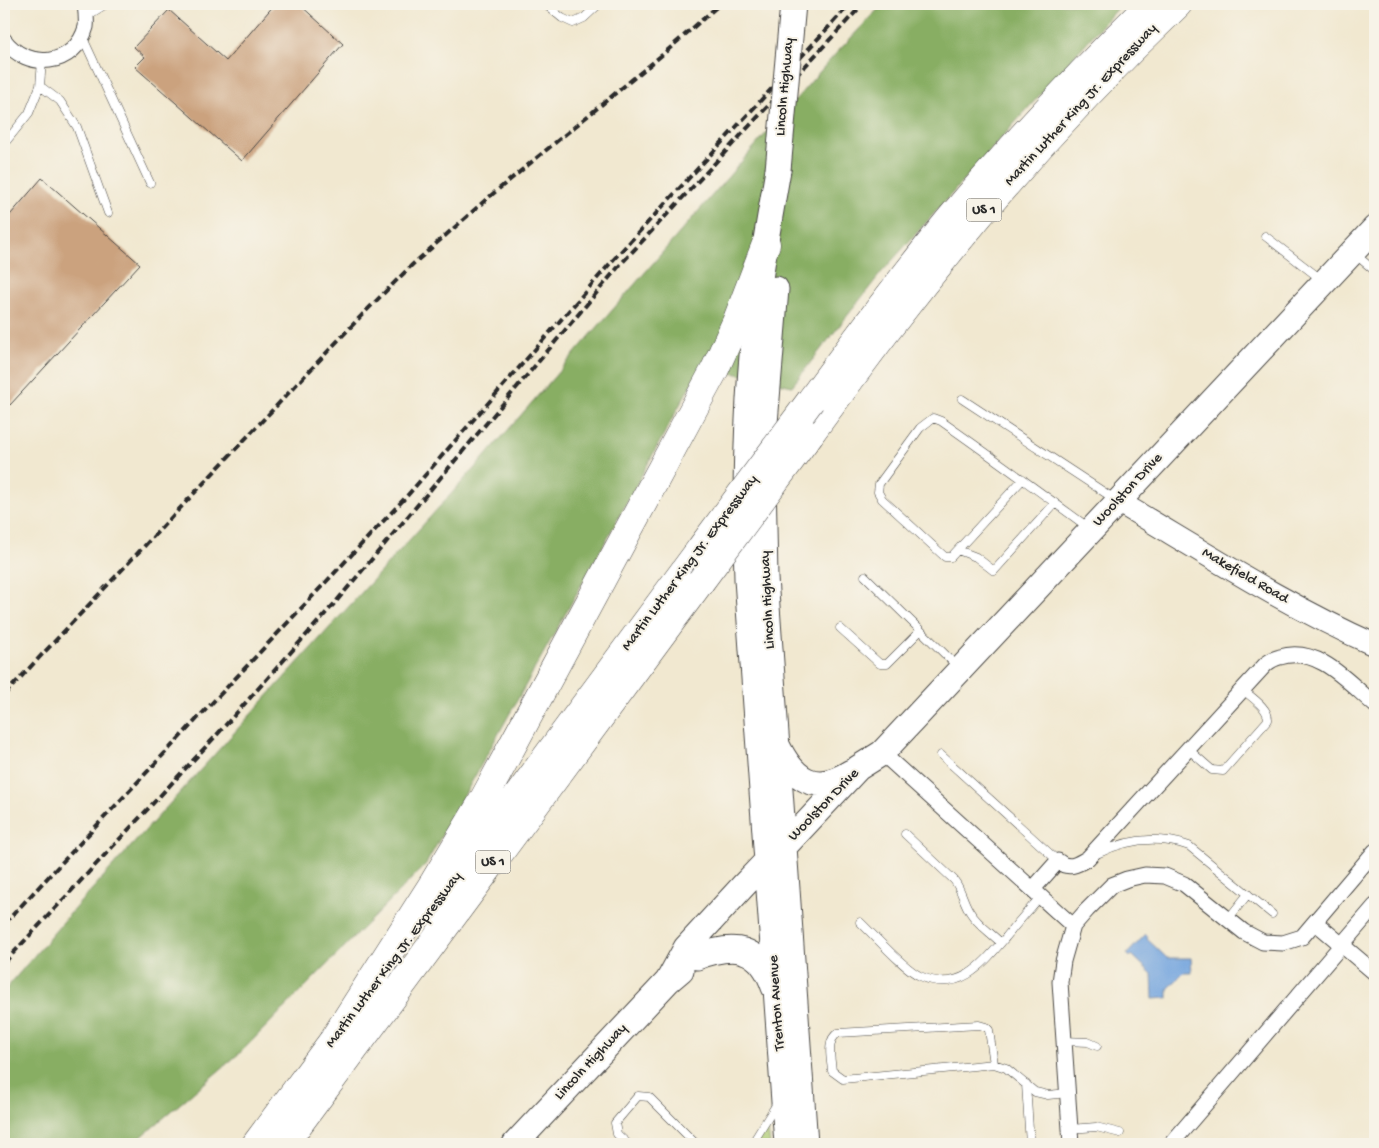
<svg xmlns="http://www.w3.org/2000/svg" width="1379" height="1148" viewBox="0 0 1379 1148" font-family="'Gochi Hand',sans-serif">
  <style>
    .green { fill: #abca71; stroke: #6b7a4e }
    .forest { fill: #88ae63; stroke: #5a6c47 }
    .water { fill: #73a4de; stroke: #4f6884 }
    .building { fill: #cba27e }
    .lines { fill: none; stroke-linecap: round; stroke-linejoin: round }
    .lane-casing { stroke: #494744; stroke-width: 9 }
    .street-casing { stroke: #494744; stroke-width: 17 }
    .secondary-casing { stroke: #494744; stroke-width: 24 }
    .primary-casing { stroke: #494744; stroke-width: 27 }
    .highway-casing { stroke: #494744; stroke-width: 29 }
    .lane { stroke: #fff; stroke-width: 8 }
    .street { stroke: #fff; stroke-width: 15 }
    .secondary { stroke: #fff; stroke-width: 22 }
    .primary { stroke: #fff; stroke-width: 25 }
    .highway { stroke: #fff; stroke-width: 28 }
    .rail { stroke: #2b2b2b; stroke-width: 4; stroke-dasharray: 8 4; stroke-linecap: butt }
    .primary-bridge-casing { stroke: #494744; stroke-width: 27; stroke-linecap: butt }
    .highway-bridge-casing { stroke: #494744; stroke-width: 29; stroke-linecap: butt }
    .primary-bridge { stroke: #fff; stroke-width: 25 }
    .highway-bridge { stroke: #fff; stroke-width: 28 }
    .labels { text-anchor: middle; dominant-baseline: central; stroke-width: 4; stroke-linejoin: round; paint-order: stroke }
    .shield { fill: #f7f3e8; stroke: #686764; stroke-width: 1 }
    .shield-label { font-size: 14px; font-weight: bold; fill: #2b2b2b }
    .street-label { font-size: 15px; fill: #2b2b2b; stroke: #f7f3e8 }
  </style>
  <rect width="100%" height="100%" fill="#f7f3e8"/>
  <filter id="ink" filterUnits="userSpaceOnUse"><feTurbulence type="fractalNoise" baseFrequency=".02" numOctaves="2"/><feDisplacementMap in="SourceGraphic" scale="10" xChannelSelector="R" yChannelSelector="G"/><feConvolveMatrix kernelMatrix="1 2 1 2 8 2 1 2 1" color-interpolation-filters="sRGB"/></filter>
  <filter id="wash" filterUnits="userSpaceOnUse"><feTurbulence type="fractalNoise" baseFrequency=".0096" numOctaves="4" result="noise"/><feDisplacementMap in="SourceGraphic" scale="20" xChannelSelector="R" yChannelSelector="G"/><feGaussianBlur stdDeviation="1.12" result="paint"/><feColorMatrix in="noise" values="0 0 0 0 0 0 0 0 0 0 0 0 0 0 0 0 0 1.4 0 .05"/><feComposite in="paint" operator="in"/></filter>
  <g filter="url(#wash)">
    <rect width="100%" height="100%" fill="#f1e8d0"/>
    <path class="green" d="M765,1130l3,1 2,13h-14z"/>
    <path class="forest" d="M883,4h238l-240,269 -89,113 -91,-20 -99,182 -176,316 -184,187 -109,93h-129v-153l71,-83 406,-447 348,-400z"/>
    <path class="water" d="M1146,934l2,3 -1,2 20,19h24l1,15h-9l-15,16v9l-15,1 -1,-25 -20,-19 -2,2 -3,-3z"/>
    <g id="blocks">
      <path class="building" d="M275,4h24l44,40 -101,117 -107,-94 10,-10 -11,-10 35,-37 57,51z
        M42,178l98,86 -130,141 -6,-6v-177z"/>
    </g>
  </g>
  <g filter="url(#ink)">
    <use href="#blocks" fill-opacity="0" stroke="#494744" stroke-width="1"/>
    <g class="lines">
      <g class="lane-casing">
        <path id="lane" d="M545,4l17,14 11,5 11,-5 15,-14
          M87,16l19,-12
          M82,36l68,147
          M42,61l-2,25 20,15 17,26 31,86
          M4,144l25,-31 11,-27
          M1265,236l57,44
          M1356,255l19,16
          M962,399l154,101
          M1023,479l-72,78h-6l-63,-58 -4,-7 1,-8 41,-56 13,-10 8,3c50,35 99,71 148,107
          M958,550l18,7 18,14 61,-68
          M865,576l94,92
          M840,628l40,36h7l33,-33
          M1188,749l24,21 11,1 45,-51c1,-12 -17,-23 -26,-31
          M941,755l117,106
          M905,834l49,46c8,10 9,22 16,32 7,12 21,21 31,31
          M1097,854c30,-15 60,-19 92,-8l83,68
          M1228,919l20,-25
          M860,922c14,13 44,47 60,54 40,18 63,-12 86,-39 11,-14 23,-27 35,-41
          M1064,1041l24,1 9,4
          M994,1064l-5,-34 -3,-3 -7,-2 -141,8c-12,7 -7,26 -6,38l11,8 151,-15 12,4 29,24 13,3 20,-2
          M1026,1084l4,60
          M1070,1129l26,-2 24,6
          M628,1144l-11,-10 -2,-11 23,-27 11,1 47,47
          M752,1144l24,-39"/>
      </g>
      <g class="street-casing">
        <path id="street" d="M4,40c23,31 71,27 82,-13 1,-8 0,-15 -1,-23
          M882,753l191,173
          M1033,889l25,-28c10,9 19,4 30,-3l178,-194c4,-3 9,-6 14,-7 38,-12 69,26 95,48
          M1316,923l59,50
          M1071,1144l-11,-162 3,-21 10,-35 14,-16 25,-25 15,-6 18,-4 20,1 19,8 60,48 19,10 20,1 19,-6 73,-86
          M1171,1144l204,-238"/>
      </g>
      <g class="secondary-casing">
        <path id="secondary" d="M1117,501c85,50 168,104 258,144"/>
      </g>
      <g class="primary-casing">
        <path id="primary" d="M778,170c-7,41 -15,83 -20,124 -11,95 -14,189 -11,285l40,565
          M776,289l-11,134 -2,52 2,103 40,566
          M777,745c17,35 38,50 74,27
          M697,957c36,-14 63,-12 77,30
          M668,981l18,-33 58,-63 23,-24 17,-14 74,-79 24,-15 493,-525
          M515,1144l153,-163 13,-11"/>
      </g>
      <g class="highway-casing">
        <path id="highway" d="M811,400c45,-61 90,-121 138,-180 63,-75 131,-147 201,-216
          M810,434c26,-35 52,-71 79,-106 88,-115 184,-224 289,-324
          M448,890l253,-342
          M335,1037l99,-155 47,-78 234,-435 22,-49 29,-76
          M256,1144l90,-121
          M284,1144l417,-563"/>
      </g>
      <use href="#lane" class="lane"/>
      <use href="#street" class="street"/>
      <use href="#secondary" class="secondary"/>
      <use href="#primary" class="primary"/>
      <use href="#highway" class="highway"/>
      <path class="rail" d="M4,695l358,-380 50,-50 77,-68 173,-142 58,-51
        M4,924l402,-427 208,-238 236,-255
        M4,963l210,-225 120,-134 286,-339 243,-261"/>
      <g class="primary-bridge-casing">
        <path id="primary-bridge" d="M778,170l15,-166"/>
      </g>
      <g class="highway-bridge-casing">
        <path id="highway-bridge" d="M701,548l110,-148
          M701,581l109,-147"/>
      </g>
      <use href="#primary-bridge" class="primary-bridge"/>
      <use href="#highway-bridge" class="highway-bridge"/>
    </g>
  </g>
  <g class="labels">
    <g class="shield">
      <rect x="966.5" y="198.5" width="35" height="23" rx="4"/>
      <rect x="475.5" y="850.5" width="35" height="23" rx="4"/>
    </g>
    <g class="shield-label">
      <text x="984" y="210">US 1</text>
      <text x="493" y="862">US 1</text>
    </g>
    <g class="street-label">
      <text transform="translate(785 87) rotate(-85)">Lincoln Highway</text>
      <text transform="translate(1081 105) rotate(-47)">Martin Luther King Jr. Expressway</text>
      <text transform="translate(1128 490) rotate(-47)">Woolston Drive</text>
      <text transform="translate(690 563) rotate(-53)">Martin Luther King Jr. Expressway</text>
      <text transform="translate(1245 576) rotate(30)">Makefield Road</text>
      <text transform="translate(768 600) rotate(-93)">Lincoln Highway</text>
      <text transform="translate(824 805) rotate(-46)">Woolston Drive</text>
      <text transform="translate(394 960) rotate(-53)">Martin Luther King Jr. Expressway</text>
      <text transform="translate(777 1003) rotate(-94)">Trenton Avenue</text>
      <text transform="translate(591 1062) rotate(-47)">Lincoln Highway</text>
    </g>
  </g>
  <rect width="1379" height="1148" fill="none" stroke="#f7f3e8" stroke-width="20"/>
</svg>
